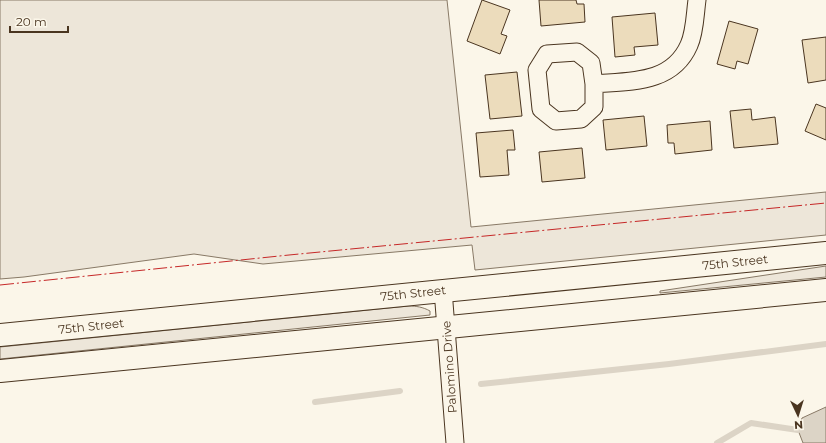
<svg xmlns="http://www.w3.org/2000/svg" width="826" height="443" viewBox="0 0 826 443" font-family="Montserrat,sans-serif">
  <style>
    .green { fill: #ede6d9; stroke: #887966 }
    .water { fill: #dcd4c6; stroke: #887966 }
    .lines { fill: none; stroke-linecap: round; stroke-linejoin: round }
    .stream { stroke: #dcd4c6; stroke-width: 6 }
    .building { fill: #ecdcbc; stroke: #4a3520 }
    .minor-casing { stroke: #4a3520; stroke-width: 19 }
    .secondary-casing { stroke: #4a3520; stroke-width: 24 }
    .minor { stroke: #fbf6e9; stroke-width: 17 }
    .secondary { stroke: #fbf6e9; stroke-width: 22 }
    .power { stroke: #c62828; stroke-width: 1; stroke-dasharray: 14 3 2 3; stroke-linecap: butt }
    .labels { text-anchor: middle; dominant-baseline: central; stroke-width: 3; stroke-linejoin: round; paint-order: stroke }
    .street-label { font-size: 12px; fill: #4a3520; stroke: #fbf6e9 }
  </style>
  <rect width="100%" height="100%" fill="#fbf6e9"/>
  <path class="green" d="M0,0h447l24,227 355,-35v43l-351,35 -3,-25 -209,19 -69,-10 -170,23 -24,2z
    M826,266v11l-166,16v-2z
    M409,306c7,0 14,1 21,5v4l-430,44v-12z"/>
  <path class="water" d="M826,407v36h-23l-5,-13 4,-12z"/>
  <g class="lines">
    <path class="stream" d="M481,384l188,-20 157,-20
      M315,402l85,-11
      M717,443l34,-20 47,7"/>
  </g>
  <path class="building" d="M482,0l28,10 -9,24 6,2 -7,18 -33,-13z
    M539,0h37l1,4h7l1,18 -44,4z
    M655,13l3,32 -24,2 1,8 -20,2 -3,-40z
    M729,21l29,8 -10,35 -11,-3 -2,8 -18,-5z
    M826,37v43l-18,3 -6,-43z
    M517,72l5,44 -32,3 -5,-44z
    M816,104l10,4v32l-21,-9z
    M751,109l1,11 23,-3 3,27 -44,4 -4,-37z
    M644,116l3,30 -41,4 -3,-30z
    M710,121l2,29 -37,4 -1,-11h-6l-1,-18z
    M513,130l2,20h-8l2,25 -29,2 -4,-44z
    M582,148l3,30 -43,4 -3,-30z"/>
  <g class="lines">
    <g class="minor-casing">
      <path id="minor" d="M577,52l14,11 3,21v23l-13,12 -25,2 -15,-12 -4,-39 10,-16z
        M594,84c36,-3 78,0 95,-39 6,-13 6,-31 8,-45
        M443,290l12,153"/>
    </g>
    <g class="secondary-casing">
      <path id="secondary" d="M0,335l826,-82
        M0,371l826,-81"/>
    </g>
    <use href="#minor" class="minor"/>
    <use href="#secondary" class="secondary"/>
    <path class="power" d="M0,285l289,-30 537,-52"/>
  </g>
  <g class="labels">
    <g class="street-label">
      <text transform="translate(735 262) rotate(-6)">75th Street</text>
      <text transform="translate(413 293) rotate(-6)">75th Street</text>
      <text transform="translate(91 326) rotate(-6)">75th Street</text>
      <text transform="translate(449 367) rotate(-94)">Palomino Drive</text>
    </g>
  </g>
  <g transform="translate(798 415) rotate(176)" stroke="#fbf6e9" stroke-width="3" paint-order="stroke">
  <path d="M0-3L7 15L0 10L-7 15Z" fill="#4a3520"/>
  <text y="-6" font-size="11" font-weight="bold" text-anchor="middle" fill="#4a3520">N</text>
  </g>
  <path d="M10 26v6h58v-6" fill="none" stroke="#4a3520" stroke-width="2"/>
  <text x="16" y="26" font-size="12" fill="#4a3520" stroke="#fbf6e9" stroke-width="3" paint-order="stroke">20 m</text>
</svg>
